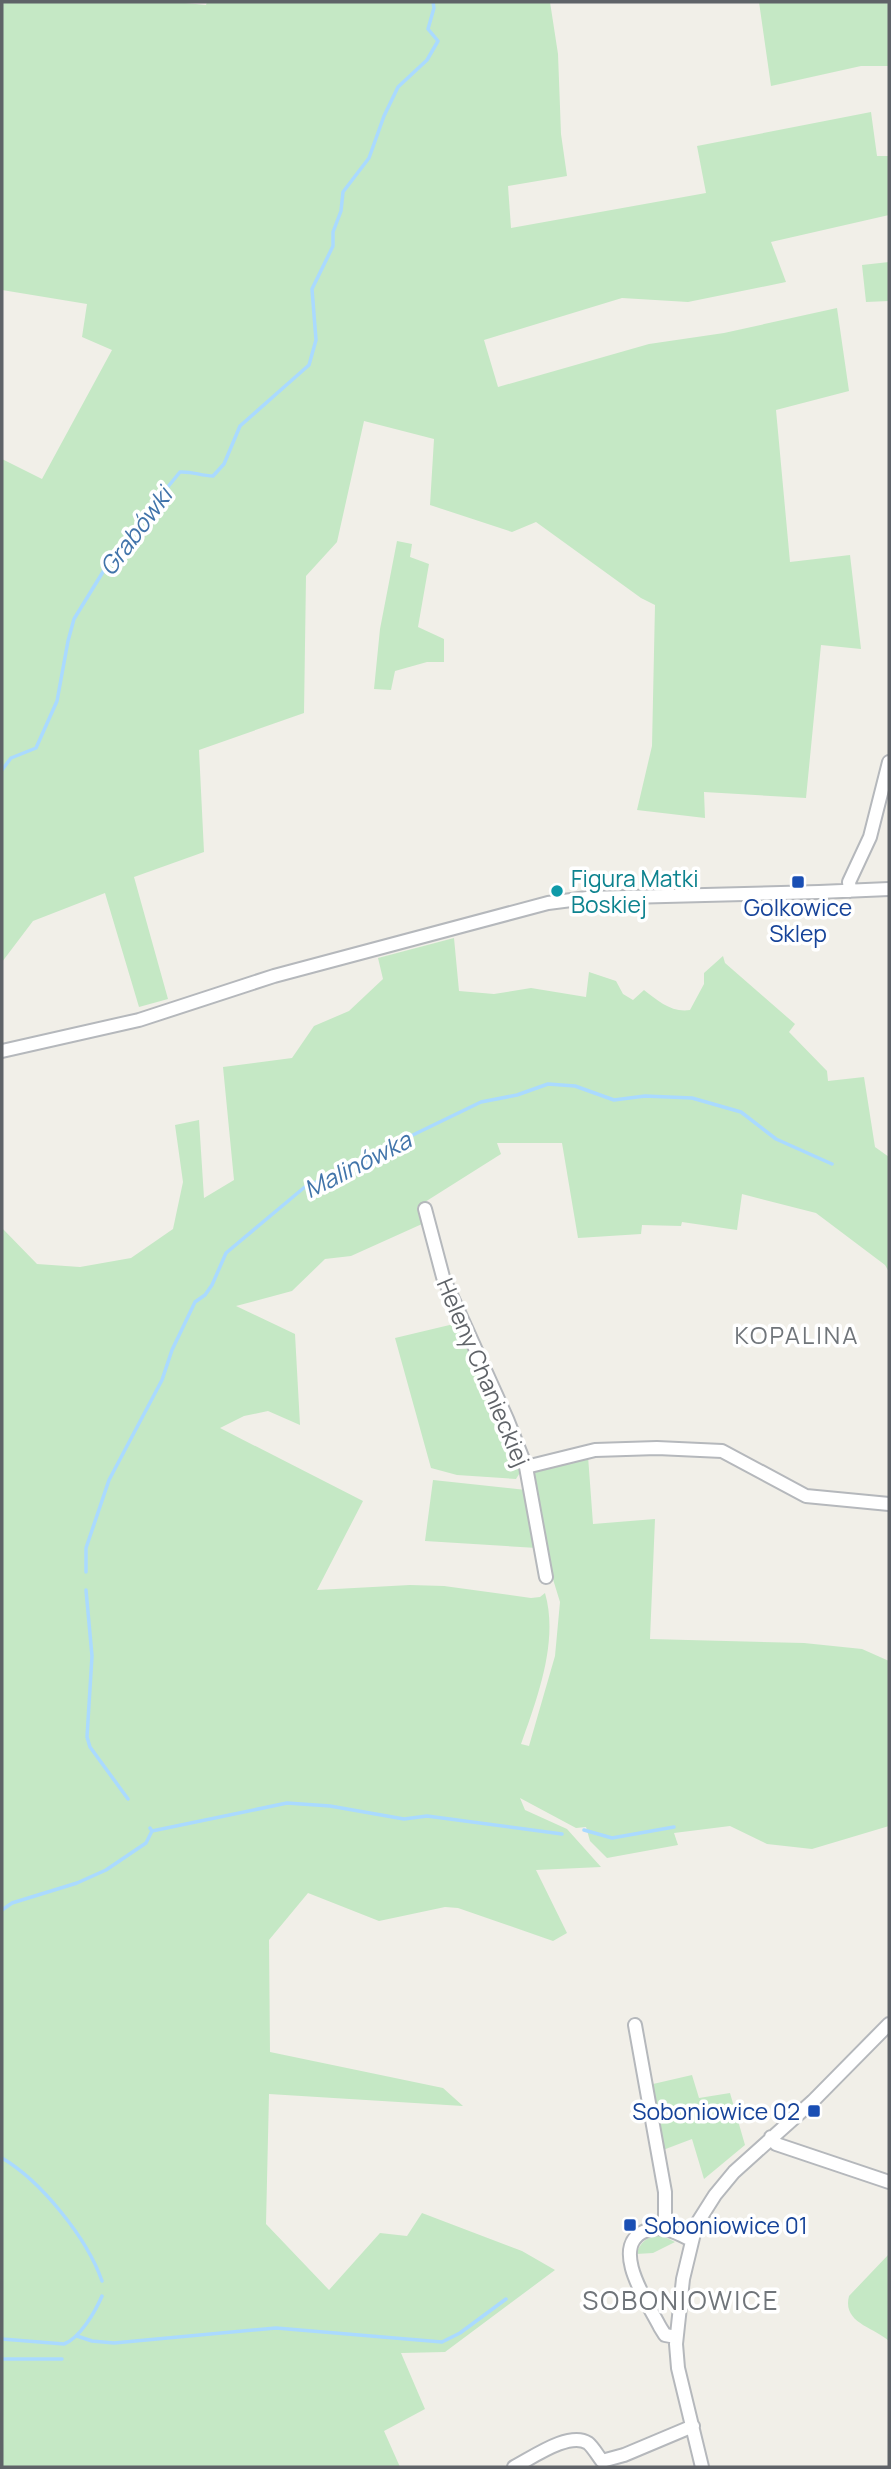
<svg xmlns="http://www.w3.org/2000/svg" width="891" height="2469" viewBox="0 0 891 2469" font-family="Manrope,sans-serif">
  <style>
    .green { fill: #c5e8c5 }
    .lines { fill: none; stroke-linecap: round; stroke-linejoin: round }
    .stream { stroke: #aadaff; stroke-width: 3.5 }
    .minor-casing { stroke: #b5b8bc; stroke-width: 16 }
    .minor { stroke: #fff; stroke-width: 12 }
    .transit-dot { fill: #1a4fb4; stroke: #fff; stroke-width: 2.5 }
    .culture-dot { fill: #0f9aa8; stroke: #fff; stroke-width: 2.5 }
    .labels { text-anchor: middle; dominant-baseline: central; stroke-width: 7; stroke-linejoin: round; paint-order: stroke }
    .culture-label { font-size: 23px; fill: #0d838f; stroke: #fff; text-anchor: start }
    .transit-label { font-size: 23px; fill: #164399; stroke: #fff }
    .street-label { font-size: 23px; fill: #5f6368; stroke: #fff }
    .water-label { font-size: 24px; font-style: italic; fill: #4174aa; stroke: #fff }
    .neighbourhood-label { font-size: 24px; letter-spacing: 2px; fill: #70757a; stroke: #fff }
    .quarter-label { font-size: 26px; letter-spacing: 2px; fill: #70757a; stroke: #fff }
  </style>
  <rect width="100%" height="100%" fill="#f1efe8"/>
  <path class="green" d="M2,2h173l31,3 1,-3h343l8,52 3,80 6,42 -59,10 3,42 195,-35 -9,-47 174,-34 6,44h12v59l-118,27 15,40 -98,20 -66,-4 -138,42 14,47 151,-43 75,-11 113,-25 12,83 -73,19 14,152 60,-7 11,94 -40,-4 -15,153 -102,-6 1,26 -68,-8 15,-64 3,-141 -14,-7 -105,-76 -24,10 -82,-27 4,-66 -70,-18 -27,121 -31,34 -2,137 -105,37 5,102 -70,25 34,122 -29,8 -34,-114 -72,28 -31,41v-503l40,20 70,-129 -30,-13 5,-33 -85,-14z
    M759,2h130v64h-28l-90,20z
    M889,262v39l-23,1 -4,-37z
    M397,541l15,3 -2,13 19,7 -11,63 26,12v23h-17l-32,9 -4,19 -17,-1 6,-60z
    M454,938l5,53 35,3 37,-6 55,9 3,-25 27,9 7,13 10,6 11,-10c14,11 28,23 46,20l14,-26v-11l19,-17 2,7 70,61 -6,8 38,39 1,10 36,-4 11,70 14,10v115l-4,-7 -69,-52 -74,-19 -5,36 -55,-8 -1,4 -39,-1 -1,9 -63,4 -16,-95h-65l4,11 -84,53 5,17 -71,32 -26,3 -33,32 -56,15 59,28 5,91 -32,-14 -24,5 -24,12 143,73 -46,89 93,-5 34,1 87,12 9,-1 5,-4c14,48 -8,106 -24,151l8,2 26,-90 5,-54 -12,-39 -17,-94 57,-13 5,68 62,-5 -5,120 154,4 58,6 27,12v165l-77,23 -45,-5 -37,-18 -56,7 4,12 -71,13 -17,-17 -4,-14 -10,1 -56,-30 5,12 42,19 34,38 -65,3 31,63 -14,8 -95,-33 -13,-1 -66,14 -71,-28 -39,47 1,112 173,36 20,18 -194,-12 -3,130 63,66 51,-57 27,3 15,-23 100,38 33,19 -110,82 -44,1 24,56 -41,22 16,36h-398v-1239l35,36 43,3 51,-9 42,-29 10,-47 -8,-57 24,-5 5,78 30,-18 -11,-113 69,-9 22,-32 35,-15 34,-32 -5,-21z
    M458,1323l45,92 18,56 -5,8 -59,-4 -26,-7 -36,-130z
    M433,1480l93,10 11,58 -112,-7z
    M692,2075l7,23 31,-5 15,52 -41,34 -12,-40 -29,11 -10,-66z
    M663,2236l12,6 -22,11 -17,1c5,-13 12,-19 27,-18z
    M889,2254v87c-15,-14 -47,-18 -40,-45z"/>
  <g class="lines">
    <path class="stream" d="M2,770l9,-12 25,-10 21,-47 11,-60 6,-22 43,-70 63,-77c12,-1 21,4 33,4l11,-12 16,-38 69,-61 7,-25 -4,-51 21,-43v-14l8,-21 2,-19 26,-34 15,-42 14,-29 29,-27 11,-19 -10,-12 6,-21 -1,-6
      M86,1572v-24l23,-68 53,-100 10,-30 23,-48 10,-7 7,-10 14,-32 80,-67 58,-22 22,-16 95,-46 36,-7 31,-11 27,2 39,14 31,-4 47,2 49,14 35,27 56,25
      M86,1590l6,66 -5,81 3,10 38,52
      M584,1830l28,8 62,-11
      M152,1831l135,-28 43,3 74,13 23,-3 135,18
      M2,1910l10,-7 65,-20 29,-13 40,-27 6,-12 -2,-3
      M2,2158c39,23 85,80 100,123
      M77,2336l15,5 22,2 162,-15 166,14 18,-9 46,-34
      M2,2339l62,5c16,-6 31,-32 38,-48
      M2,2359h60"/>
    <g class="minor-casing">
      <path id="minor" d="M850,891l-1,-9 21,-45 19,-75
        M2,1051l137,-31 135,-44 274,-73 39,-5 232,-6 70,-3
        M425,1209l18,68 64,142 19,48 20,110
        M526,1467l69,-17 62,-2 65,3 84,45 83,8
        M635,2025l30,167v36
        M771,2137l5,7 113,38
        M676,2337l-11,-2 -5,-8c-11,-22 -52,-81 -15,-96 17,-7 31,1 46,9
        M514,2467c18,-9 55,-36 74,-24 5,4 10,13 14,18l22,-6 69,-29
        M702,2467l-24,-99 -2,-24 7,-65 13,-54 19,-30 19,-23 79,-71 76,-77"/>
    </g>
    <use href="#minor" class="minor"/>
  </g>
  <g class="transit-dot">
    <rect x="791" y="875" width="14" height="14" rx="3.5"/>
    <rect x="807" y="2104" width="14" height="14" rx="3.5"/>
    <rect x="623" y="2218" width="14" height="14" rx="3.5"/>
  </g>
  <circle class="culture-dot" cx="557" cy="891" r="7"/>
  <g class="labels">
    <g class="culture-label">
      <text x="571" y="878">Figura Matki<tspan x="571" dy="26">Boskiej</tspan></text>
    </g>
    <g class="transit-label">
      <text x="798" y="907">Golkowice<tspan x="798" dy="26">Sklep</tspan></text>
      <text x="800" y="2111" text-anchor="end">Soboniowice 02</text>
      <text x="644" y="2225" text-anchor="start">Soboniowice 01</text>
    </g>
    <g class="street-label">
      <text transform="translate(484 1372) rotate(67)">Heleny Chanieckiej</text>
    </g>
    <g class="water-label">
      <text transform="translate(135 531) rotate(-53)">Grabówki</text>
      <text transform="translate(357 1164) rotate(-27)">Malinówka</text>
    </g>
    <g class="neighbourhood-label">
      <text x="797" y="1334">KOPALINA</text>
    </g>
    <g class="quarter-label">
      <text x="681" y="2300">SOBONIOWICE</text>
    </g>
  </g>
  <rect width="891" height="2469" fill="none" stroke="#5f6368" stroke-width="7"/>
</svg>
